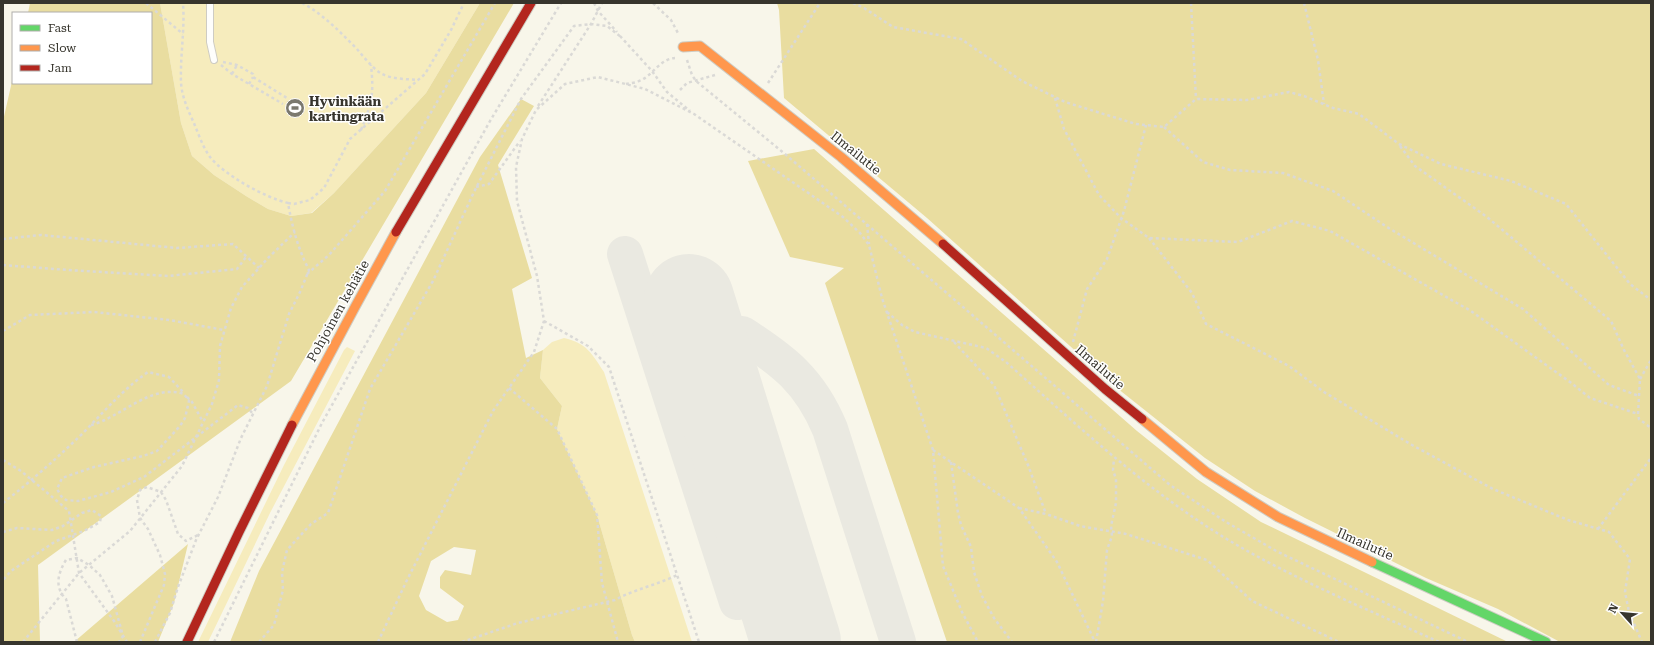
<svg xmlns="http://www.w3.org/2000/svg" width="1654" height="645" viewBox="0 0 1654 645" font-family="'Roboto Serif',serif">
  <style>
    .green { fill: #f6ecbd }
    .forest { fill: #e9dda0; fill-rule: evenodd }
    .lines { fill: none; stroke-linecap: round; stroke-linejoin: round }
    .taxiway { stroke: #eae9e1; stroke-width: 36 }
    .runway { stroke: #eae9e1; stroke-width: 90 }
    .lane-casing { stroke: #ceccc3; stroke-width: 8 }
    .fast-casing { stroke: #ceccc3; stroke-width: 11 }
    .slow-casing { stroke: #ceccc3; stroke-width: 11 }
    .jam-casing { stroke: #ceccc3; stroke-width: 11 }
    .path { stroke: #dad9d6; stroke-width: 2.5; stroke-dasharray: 3 3; stroke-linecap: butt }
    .lane { stroke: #fefefc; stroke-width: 6 }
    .fast { stroke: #63d668; stroke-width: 9 }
    .slow { stroke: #ff974d; stroke-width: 9 }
    .jam { stroke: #b3261e; stroke-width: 9 }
    .labels { text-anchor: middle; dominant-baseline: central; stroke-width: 3; stroke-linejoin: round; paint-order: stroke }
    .poi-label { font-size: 13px; font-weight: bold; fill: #37352d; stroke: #fff; text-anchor: start }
    .street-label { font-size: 13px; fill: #37352d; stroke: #fff }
  </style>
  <rect width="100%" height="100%" fill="#f8f6ea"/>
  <path class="green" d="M160,3h320l-54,90 -92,100 -23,20 -20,3 -23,-7 -22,-13 -32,-21 -22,-19 -11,-33z
    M564,338c23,5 28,16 40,34l88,270h-57l-3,-7 -35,-120 -40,-86 5,-23 -22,-28 3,-28 9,-8z
    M347,347l8,4 -85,162 -62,129h-10l86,-177 60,-115z"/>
  <path class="forest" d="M30,3h130l21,120 11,33 22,19 32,21 22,13 23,7 21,-3 22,-20 92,-100 54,-90h34l-223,378 -253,184 2,77h-37v-521l10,-44v6h138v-70h-123z
    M777,3h874v639h-91l-62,-33 -72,-31 -121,-60 -50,-27 -50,-33 -88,-70 -190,-170 -143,-120 -5,-88z
    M521,99l13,7 -36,59 34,113 -20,11 14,69 17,-8 -3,28 22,28 -5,23 40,86 35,120 3,7h-405l29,-71 221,-414zM454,547l22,3 -5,25 -26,-5 -5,7v11l24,18 -6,14 -11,2 -21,-12 -7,-14 12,-35z
    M814,149l323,282 60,48 64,43 247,120h-561l-122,-359 19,-15 -54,-11 -42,-96z
    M188,544l-14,59 -16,39h-84z"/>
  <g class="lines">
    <path class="taxiway" d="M625,254l112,348
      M703,344l39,-10c42,27 68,47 88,95l68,213"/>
    <path class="runway" d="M689,299l107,343"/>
    <g class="lane-casing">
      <path id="lane" d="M210,3v39l4,18"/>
    </g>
    <g class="fast-casing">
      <path id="fast" d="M1372,562l174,80"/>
    </g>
    <g class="slow-casing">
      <path id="slow" d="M683,47l17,-1 141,111 102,87
        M1142,419l64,53 72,45 94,45
        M292,425l63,-118 41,-75"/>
    </g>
    <g class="jam-casing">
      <path id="jam" d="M396,232l135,-229
        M943,244l162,145 37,30
        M187,642l52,-110 53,-107"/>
    </g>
    <path class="path" d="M146,3l37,31
      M302,3c21,11 37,28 54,45 8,9 16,20 26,26 10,5 24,5 36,6
      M594,3l4,8 19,21
      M653,3l18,17 8,15
      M853,3l11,5 29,19 68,12 61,42 43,21 71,22 28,3 32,-28 51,1 42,-8 15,4 29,12 26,6 40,30 42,20 70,17 55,23 64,80 21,16
      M1191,3l5,96
      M1304,3l14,57 6,44
      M620,36l32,35 15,21 23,19
      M687,60l5,15 4,6 89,73 385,331 56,37 52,30 190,90
      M223,62l14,3 16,9v3l34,21
      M221,65l11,9 51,30
      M232,74l5,-9
      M768,83l52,-80
      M249,84l4,-7
      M626,84c4,-1 9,-1 13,-3 14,-5 20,-22 36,-23
      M680,90l7,-7 28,-8
      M1055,98l9,31 35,66 22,23 28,20 89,4 54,-21 38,10 141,80 99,71 20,16 48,16
      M538,106l53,-82 11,-21
      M1164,127l39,35 27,8 53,3 50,18 54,36 136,82 86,76 30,11
      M361,130c11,-27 13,-36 10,-65
      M1400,146l15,20 72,51 124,104 13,29 16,29 -2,35 1,5 12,9
      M476,187l13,-3 31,-43
      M288,203l6,1 16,-4 14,-12 26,-49 75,-65 26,-44 13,-27
      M867,224l2,20
      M1149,238l43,55 14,31 83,42 35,26 88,53 81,44 75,31 41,12 21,27 -5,33 4,20 13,30
      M3,239l38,-4 136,13 56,-4 26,24
      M3,265l65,5 100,6 69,-7 9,-12
      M307,274l22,-19 56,-64 110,-188
      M887,312l15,13 13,7 71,16 20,14c72,64 141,129 224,179 66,39 139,69 209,101
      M544,321l44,25 21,21 90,275
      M3,331l27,-16 64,-3 75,8 55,10
      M954,342l40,43 34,80 18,49
      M1073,342l14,-53 20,-30 17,-48 22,-86
      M1640,379l11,-19
      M509,388l48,41 40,86 5,68 16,59
      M187,397l5,5 11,20
      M91,425c29,-7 60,-42 93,-31l5,7 -4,17 -5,8 -23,25 -14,5 -49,11 -32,11 -5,11 4,7 5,4 12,1 33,-9 33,-15 94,-72 10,3 5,6
      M933,450l86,58 38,54 38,80
      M3,460l18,11 48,40 10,62 35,48 13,21
      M951,462l7,51 3,12 10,22 3,25 8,24 12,22 18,24
      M3,503c27,-21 53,-44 78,-68 22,-22 41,-45 67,-63l21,5 15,16
      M1019,508l27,6 34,12 46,8 81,26 45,41 87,41
      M1598,529l53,-71
      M3,532l14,-4 35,2 11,-4 19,-13 10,-3 9,6 -1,6 -16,9 -28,10 -45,30 -8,9
      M23,642l56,-69 51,-42 52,-65 30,-62 7,-24 1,-34 11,-38 11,-21 26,-29 27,-26
      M77,642l-11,-43c-12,-12 -8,-26 0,-39l11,-2 12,7 11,10 12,21 11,40 -4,6
      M140,642l24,-57 1,-11 -5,-19 -12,-26 -8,-11 -3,-18 3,-10 7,-3 14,5 5,8 12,34 8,7 12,-6
      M155,642l15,-29 8,-26 18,-47 22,-43 23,-59 26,-52 22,-72 11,-22 9,-22c-11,-21 -17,-44 -21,-67 -22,-5 -64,-28 -78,-46 -8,-11 -12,-25 -17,-36 -6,-13 -11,-25 -12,-38 -1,-27 4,-53 2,-80
      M214,642l108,-219 168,-302 71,-118
      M259,642l15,-17 9,-35 -1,-18 5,-22 24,-26 17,-11 42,-124 63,-108 40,-87 48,-95 53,-73 17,-2 16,2 14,11
      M378,642l29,-62 86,-169 41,-59 10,-31 -7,-45 -20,-75 -1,-34 6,-28 14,-29 29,-26 33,-7 47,12 49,25 149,103 17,16 9,12 13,53 51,152 10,116 19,46 16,30
      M462,642l56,-19 97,-23c20,-11 42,-15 62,-25
      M1096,642l7,-41 4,-51 5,-14 -1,-10 5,-23v-24l-3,-9 1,-11"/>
    <use href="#lane" class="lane"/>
    <use href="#fast" class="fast"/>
    <use href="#slow" class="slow"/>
    <use href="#jam" class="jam"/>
  </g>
  <defs>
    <g id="stadium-disc" transform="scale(1)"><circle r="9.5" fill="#7b796f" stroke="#fff"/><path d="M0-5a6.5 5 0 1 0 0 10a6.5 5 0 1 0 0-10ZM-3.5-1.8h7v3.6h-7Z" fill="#fff"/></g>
  </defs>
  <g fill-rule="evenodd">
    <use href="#stadium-disc" x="295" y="108"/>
  </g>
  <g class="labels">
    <g class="poi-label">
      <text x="309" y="101">Hyvinkään<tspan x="309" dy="15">kartingrata</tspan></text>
    </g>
    <g class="street-label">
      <text transform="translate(856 153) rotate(39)">Ilmailutie</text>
      <text transform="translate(338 311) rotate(-61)">Pohjoinen kehätie</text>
      <text transform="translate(1100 367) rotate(41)">Ilmailutie</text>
      <text transform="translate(1365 544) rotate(24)">Ilmailutie</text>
    </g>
  </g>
  <rect width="1654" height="645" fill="none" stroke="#37352d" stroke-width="8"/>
  <rect x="12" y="12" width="140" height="72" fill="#ffffff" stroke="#afaeab"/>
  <rect x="20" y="25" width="20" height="6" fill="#63d668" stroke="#afaeab"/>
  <text x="48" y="32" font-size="12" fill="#37352d">Fast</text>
  <rect x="20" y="45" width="20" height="6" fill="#ff974d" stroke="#afaeab"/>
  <text x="48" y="52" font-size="12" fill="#37352d">Slow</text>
  <rect x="20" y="65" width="20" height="6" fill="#b3261e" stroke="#afaeab"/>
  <text x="48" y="72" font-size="12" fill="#37352d">Jam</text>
  <g transform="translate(1622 613) rotate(297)" stroke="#ffffff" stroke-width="3" paint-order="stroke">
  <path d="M0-3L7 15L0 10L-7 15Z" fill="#37352d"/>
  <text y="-6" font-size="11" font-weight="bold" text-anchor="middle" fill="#37352d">N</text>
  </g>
</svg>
